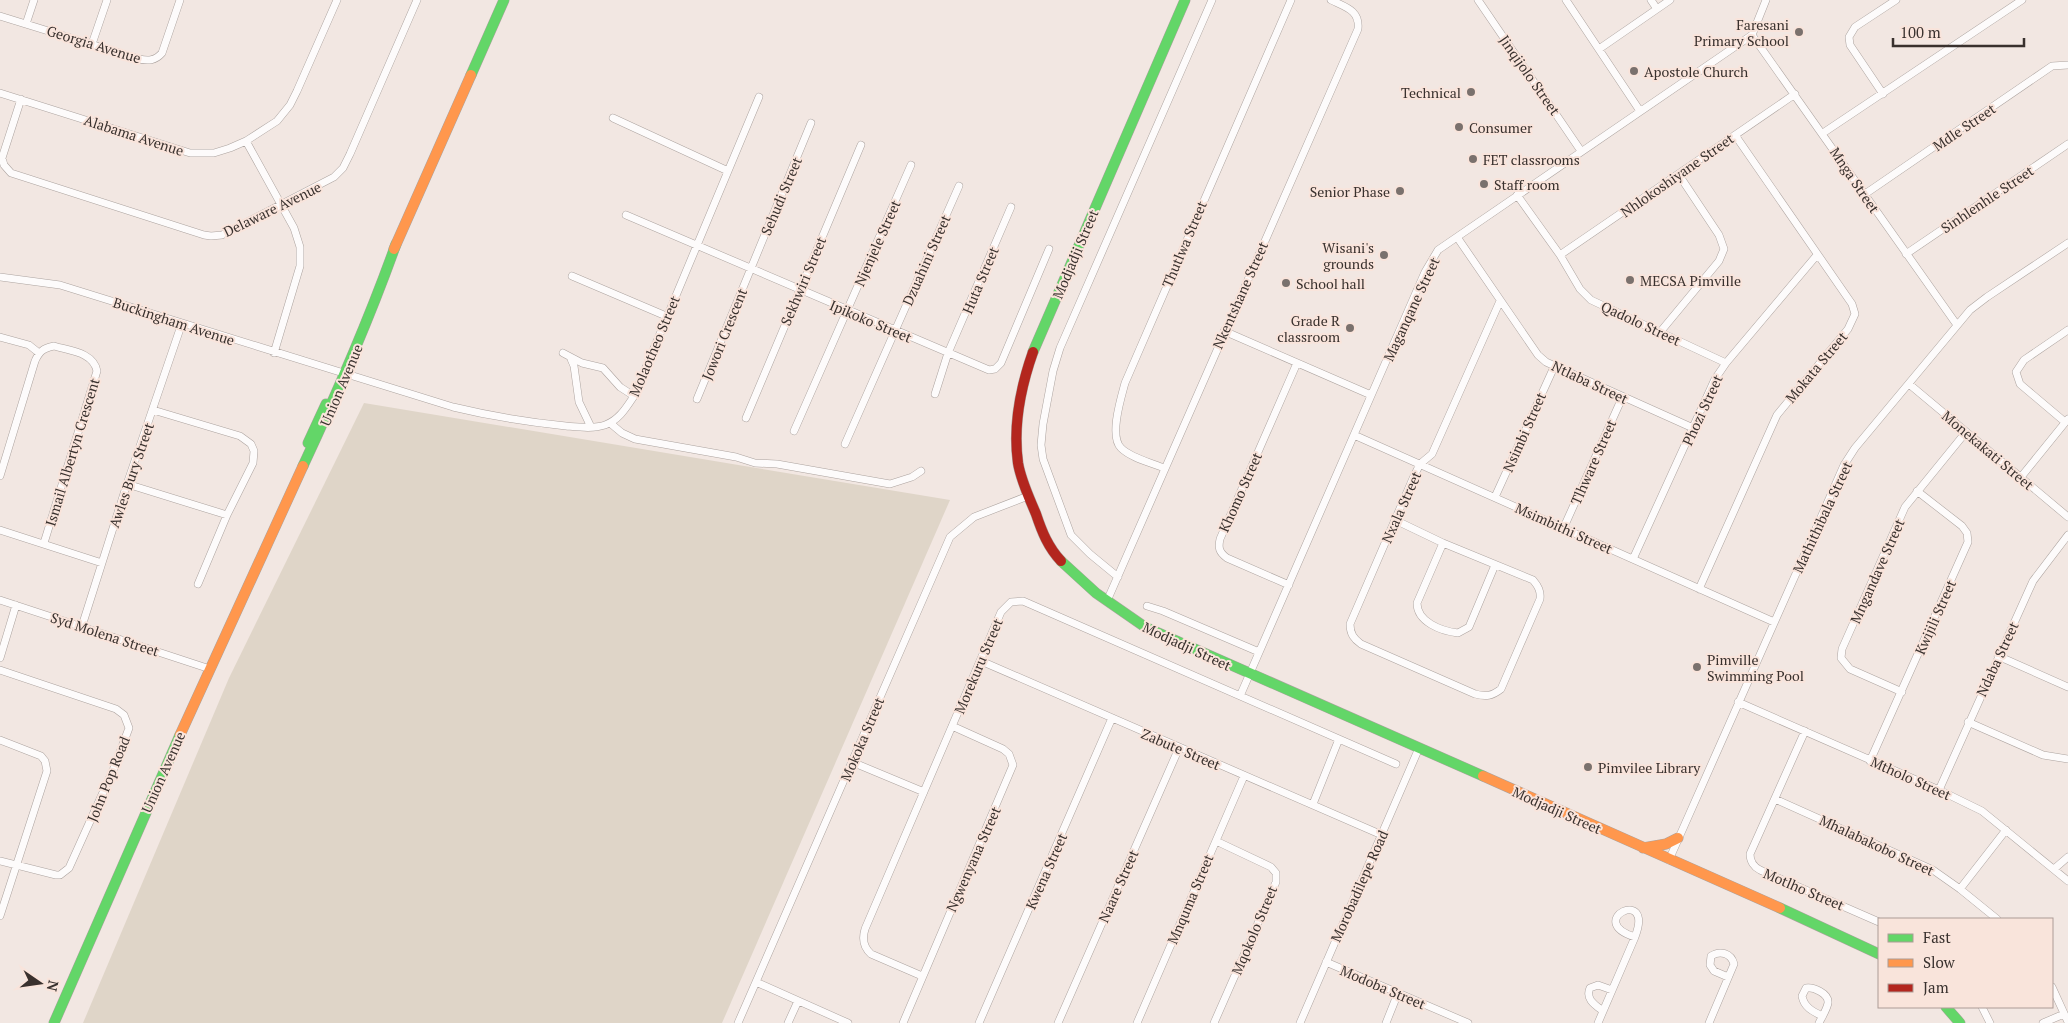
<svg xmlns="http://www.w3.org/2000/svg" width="2068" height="1023" viewBox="0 0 2068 1023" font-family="'PT Serif',serif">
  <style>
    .green { fill: #dfd5c8 }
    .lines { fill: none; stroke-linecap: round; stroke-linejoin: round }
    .street-casing { stroke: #aca39f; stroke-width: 8 }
    .fast-casing { stroke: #aca39f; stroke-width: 11 }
    .slow-casing { stroke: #aca39f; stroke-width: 11 }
    .jam-casing { stroke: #aca39f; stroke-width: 11 }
    .street { stroke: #fdfbfb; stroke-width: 7 }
    .fast { stroke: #63d668; stroke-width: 10 }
    .slow { stroke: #ff974d; stroke-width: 10 }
    .jam { stroke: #b3261e; stroke-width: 10 }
    .poi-dot { fill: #7a716d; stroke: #f9e4db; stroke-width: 2 }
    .labels { text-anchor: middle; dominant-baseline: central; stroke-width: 4; stroke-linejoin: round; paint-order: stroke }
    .poi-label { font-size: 14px; fill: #39312e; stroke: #f9e4db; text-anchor: start }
    .street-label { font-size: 14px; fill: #39312e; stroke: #f9e4db }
  </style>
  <rect width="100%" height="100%" fill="#f2e7e2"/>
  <path class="green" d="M364,403l586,97 -228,523h-639l146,-345z"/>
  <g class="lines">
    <g class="street-casing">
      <path id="street" d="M1478,0l103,151
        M1566,0l74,111
        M1651,0l6,9
        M0,16l139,43c9,2 16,2 23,-6l18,-53
        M26,24l8,-24
        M1752,35l205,290
        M92,44l15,-44
        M1599,49l71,-49
        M0,93l190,60h24l16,-5 16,-7 31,-20 13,-16 7,-14 40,-91
        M1883,94l-33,-49 -1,-8 6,-10 41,-27
        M21,99l-19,59 2,7 7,8 193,62 7,1 11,-1 112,-58 9,-9 7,-14 67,-154
        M613,118l115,53
        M1823,133l199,-133
        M246,141l48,87 6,19v19l-26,87
        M1865,194l187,-128 16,-1
        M1517,195l43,60 20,34 11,11 135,63
        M626,215l363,155 6,-1 6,-6 48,-114
        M1457,237l81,118 8,7 147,66
        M1906,254l162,-110
        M1560,255l235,-161
        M572,276l94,40
        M0,277l60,8 393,122c37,9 75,15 113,19 12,1 27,3 39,-1 14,-5 21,-17 29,-29l125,-299
        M1224,331l147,64
        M1661,331l58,-70 5,-12 -5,-14 -40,-60
        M0,337l29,8 10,8
        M563,353l19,10 21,5 17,19 14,9
        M571,359l3,7 5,36 12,25
        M1909,384l159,133
        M935,394l13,-41 63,-146
        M697,399l114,-276
        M153,410l87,26 11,8 3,7 -1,12 -26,52 -29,69
        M746,418l115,-273
        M2065,422l-45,-38 -4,-12 8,-12 44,-30
        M610,423l12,10 13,6 101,18 19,6 22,1 113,20 22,-7 9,-6
        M794,431l117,-266
        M1354,435l420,187
        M845,444l114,-258
        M1164,468c-12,-5 -33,-10 -43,-20 -12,-12 0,-50 4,-65l166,-383
        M0,476l35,-115c4,-9 8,-13 19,-15 16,5 39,6 43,25l-53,172
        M2021,477l47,-58
        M127,484l100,31
        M1495,497l59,-130
        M1395,520l48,23 90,37c5,6 8,11 7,19l-39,90c-9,7 -15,8 -26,5l-114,-50c-7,-5 -11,-10 -11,-20l64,-148 6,-12 12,-10 68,-153
        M1564,527l58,-129
        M0,530l102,33
        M1443,543l-26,60c0,19 24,28 41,30l11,-6 26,-62
        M1633,559l82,-180 11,-16 91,-108
        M1118,577l-28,-23 -19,-19 -28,-76 -2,-14 2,-21 10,-53 7,-23 152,-348
        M1289,585l-62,-27c-8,-6 -9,-10 -7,-19l77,-176
        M1699,589l78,-174 71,-86 7,-15 -3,-10 -117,-169
        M0,600l210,69
        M1107,601l251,-572c2,-19 -13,-22 -27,-29
        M1147,606l16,5 96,41
        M82,626l45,-142 55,-161
        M1998,656l70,31
        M0,658l16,-53
        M981,661l401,174
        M0,670l116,39 8,6 5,13 -15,40 -45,100 -9,7h-4l-56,-14
        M1902,692l-52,-23 -9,-11 1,-9 63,-142 61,-75
        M1240,696l185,-424 13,-22 314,-215 14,-35
        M1738,702l201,88 43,21 86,70
        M1968,722l75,33 25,4
        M1805,731l-55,123c0,7 4,13 10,16l119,52
        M0,740l41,16 4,5 2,10 -47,145
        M1870,761l98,-219 -1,-9 -5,-7 -45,-35
        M852,762l72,30
        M1939,790l94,-209 35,-46
        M1775,799l158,71 27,19 37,30
        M1313,804l26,-65
        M1669,860l149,-336 26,-59 11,-17 115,-138 17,-13 81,-54
        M2054,869l14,-12
        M1960,889l46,-59
        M1326,962l142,61
        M922,976l-51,-22c-8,-7 -9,-15 -6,-25l136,-317 10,-10 12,-1 373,163
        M756,982l92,41
        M2052,987l16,35
        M1982,1007l8,16
        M1603,1011c-8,-6 -18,-12 -13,-23l8,-3 14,5
        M738,1023l212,-486 24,-20 54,-21
        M788,1023l10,-22
        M903,1023l110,-258 -4,-11 -6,-5 -51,-23
        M979,1023l133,-305
        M1058,1023l121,-275
        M1137,1023l107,-247
        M1214,1023l62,-141v-9l-5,-6 -55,-26
        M1300,1023l119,-275
        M1386,1023l12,-30
        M1598,1023l37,-86c20,-52 -52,-16 0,0
        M1709,1023l25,-59c-3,-11 -14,-14 -23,-8l-1,9 4,6 14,6
        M1819,1023c3,-6 8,-14 9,-20 1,-10 -15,-16 -22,-15l-4,8c2,11 10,15 20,20
        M2043,1023l21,-9"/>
    </g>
    <g class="fast-casing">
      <path id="fast" d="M471,75l33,-75
        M1033,352l152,-352
        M308,443l18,-39
        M303,466c34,-73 66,-146 93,-222
        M1061,561l35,32 49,34 338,149
        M1780,908l99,46
        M1946,1007l14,16
        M54,1023l126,-288"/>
    </g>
    <g class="slow-casing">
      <path id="slow" d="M394,249l77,-174
        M180,735l123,-269
        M1483,776l297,132
        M1643,848l23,-4 12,-6"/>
    </g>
    <g class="jam-casing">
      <path id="jam" d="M1033,352c-12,34 -20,75 -15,111 3,18 11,34 18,51 6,18 12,33 25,47"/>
    </g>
    <use href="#street" class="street"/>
    <use href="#fast" class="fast"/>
    <use href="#slow" class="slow"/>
    <use href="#jam" class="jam"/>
  </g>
  <g class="poi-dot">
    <circle cx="1799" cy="32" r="5"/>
    <circle cx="1634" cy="71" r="5"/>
    <circle cx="1471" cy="92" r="5"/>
    <circle cx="1459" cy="127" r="5"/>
    <circle cx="1473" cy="159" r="5"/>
    <circle cx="1484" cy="184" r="5"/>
    <circle cx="1400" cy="191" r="5"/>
    <circle cx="1384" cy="255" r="5"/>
    <circle cx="1630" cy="280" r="5"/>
    <circle cx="1286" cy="283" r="5"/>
    <circle cx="1350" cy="328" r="5"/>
    <circle cx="1697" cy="667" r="5"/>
    <circle cx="1588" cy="767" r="5"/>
  </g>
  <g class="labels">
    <g class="poi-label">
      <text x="1789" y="24" text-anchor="end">Faresani<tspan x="1789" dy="16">Primary School</tspan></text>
      <text x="1644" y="71">Apostole Church</text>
      <text x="1461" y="92" text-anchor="end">Technical</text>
      <text x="1469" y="127">Consumer</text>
      <text x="1483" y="159">FET classrooms</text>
      <text x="1494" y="184">Staff room</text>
      <text x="1390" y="191" text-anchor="end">Senior Phase</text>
      <text x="1374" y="247" text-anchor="end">Wisani's<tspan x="1374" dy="16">grounds</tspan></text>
      <text x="1640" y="280">MECSA Pimville</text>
      <text x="1296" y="283">School hall</text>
      <text x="1340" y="320" text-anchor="end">Grade R<tspan x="1340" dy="16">classroom</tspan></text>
      <text x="1707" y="659">Pimville<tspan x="1707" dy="16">Swimming Pool</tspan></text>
      <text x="1598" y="767">Pimvilee Library</text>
    </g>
    <g class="street-label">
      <text transform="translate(94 44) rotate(17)">Georgia Avenue</text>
      <text transform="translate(1530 75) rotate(55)">Jinqijolo Street</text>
      <text transform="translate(1964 127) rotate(-34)">Mdle Street</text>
      <text transform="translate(134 135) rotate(18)">Alabama Avenue</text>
      <text transform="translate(1677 175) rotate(-35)">Nhlokoshiyane Street</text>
      <text transform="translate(1855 180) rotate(56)">Mnga Street</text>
      <text transform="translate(781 196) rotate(-67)">Sehudi Street</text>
      <text transform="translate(1987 199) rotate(-34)">Sinhlenhle Street</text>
      <text transform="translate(272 209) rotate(-26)">Delaware Avenue</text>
      <text transform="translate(877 243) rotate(-66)">Njenjele Street</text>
      <text transform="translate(1184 244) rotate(-67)">Thutlwa Street</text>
      <text transform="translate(1075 254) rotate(-67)">Modjadji Street</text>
      <text transform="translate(926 260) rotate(-66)">Dzuahini Street</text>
      <text transform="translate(980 280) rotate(-67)">Huta Street</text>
      <text transform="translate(803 281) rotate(-67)">Sekhwiri Street</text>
      <text transform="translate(1240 295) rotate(-66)">Nkentshane Street</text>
      <text transform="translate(1411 309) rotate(-65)">Maganqane Street</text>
      <text transform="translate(174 321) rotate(18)">Buckingham Avenue</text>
      <text transform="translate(871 321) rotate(23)">Ipikoko Street</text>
      <text transform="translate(1641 323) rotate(25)">Qadolo Street</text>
      <text transform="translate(724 334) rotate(-68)">Jowori Crescent</text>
      <text transform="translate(654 346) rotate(-67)">Molaotheo Street</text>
      <text transform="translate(1816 367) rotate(-50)">Mokata Street</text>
      <text transform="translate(1590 382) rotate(25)">Ntlaba Street</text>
      <text transform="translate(341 385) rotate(-67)">Union Avenue</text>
      <text transform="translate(1702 410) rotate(-65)">Phozi Street</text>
      <text transform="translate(1524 432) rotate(-66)">Nsimbi Street</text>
      <text transform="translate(1988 450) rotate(40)">Monekakati Street</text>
      <text transform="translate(72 452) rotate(-73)">Ismail Albertyn Crescent</text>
      <text transform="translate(1593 462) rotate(-66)">Tlhware Street</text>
      <text transform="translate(131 475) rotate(-71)">Awles Bury Street</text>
      <text transform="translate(1240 492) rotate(-66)">Khomo Street</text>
      <text transform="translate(1401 507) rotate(-66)">Nxala Street</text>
      <text transform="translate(1822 517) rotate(-65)">Mathithibala Street</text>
      <text transform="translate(1564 528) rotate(24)">Msimbithi Street</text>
      <text transform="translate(1877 571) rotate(-66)">Mngandave Street</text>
      <text transform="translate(1935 617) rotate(-66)">Kwijili Street</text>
      <text transform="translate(105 634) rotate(18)">Syd Molena Street</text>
      <text transform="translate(1187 646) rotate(25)">Modjadji Street</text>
      <text transform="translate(1997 659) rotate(-65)">Ndaba Street</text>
      <text transform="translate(978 666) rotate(-67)">Morekuru Street</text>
      <text transform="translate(862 739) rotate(-67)">Mokoka Street</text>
      <text transform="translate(1181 749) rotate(23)">Zabute Street</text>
      <text transform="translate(163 772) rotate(-66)">Union Avenue</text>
      <text transform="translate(1911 778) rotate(24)">Mtholo Street</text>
      <text transform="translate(108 779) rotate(-68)">John Pop Road</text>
      <text transform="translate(1557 810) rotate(24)">Modjadji Street</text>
      <text transform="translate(1877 845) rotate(25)">Mhalabakobo Street</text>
      <text transform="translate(973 859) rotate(-66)">Ngwenyana Street</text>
      <text transform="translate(1046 871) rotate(-66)">Kwena Street</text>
      <text transform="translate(1118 886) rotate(-66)">Naare Street</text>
      <text transform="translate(1359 886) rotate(-66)">Morobadilepe Road</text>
      <text transform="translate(1804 889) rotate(23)">Motlho Street</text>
      <text transform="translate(1190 899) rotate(-67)">Mnquma Street</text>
      <text transform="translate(1254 930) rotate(-67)">Mqokolo Street</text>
      <text transform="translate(1383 987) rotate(23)">Modoba Street</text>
    </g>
  </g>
  <rect x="1878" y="918" width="175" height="90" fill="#f9e4db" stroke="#ac9c96"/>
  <rect x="1888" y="934" width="25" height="8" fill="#63d668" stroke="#ac9c96"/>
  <text x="1923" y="943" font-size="15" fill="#39312e">Fast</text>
  <rect x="1888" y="959" width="25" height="8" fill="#ff974d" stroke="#ac9c96"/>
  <text x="1923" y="968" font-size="15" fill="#39312e">Slow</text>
  <rect x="1888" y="984" width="25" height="8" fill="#b3261e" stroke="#ac9c96"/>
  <text x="1923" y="993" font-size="15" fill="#39312e">Jam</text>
  <g transform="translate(40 983) rotate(103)" stroke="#f9e4db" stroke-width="4" paint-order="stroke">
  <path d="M0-4L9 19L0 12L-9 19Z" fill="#39312e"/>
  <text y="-8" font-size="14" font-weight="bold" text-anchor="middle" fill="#39312e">N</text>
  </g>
  <path d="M1893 38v8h131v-8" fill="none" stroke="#39312e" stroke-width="2.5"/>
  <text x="1900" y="38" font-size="15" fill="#39312e" stroke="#f9e4db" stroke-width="4" paint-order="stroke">100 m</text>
</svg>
